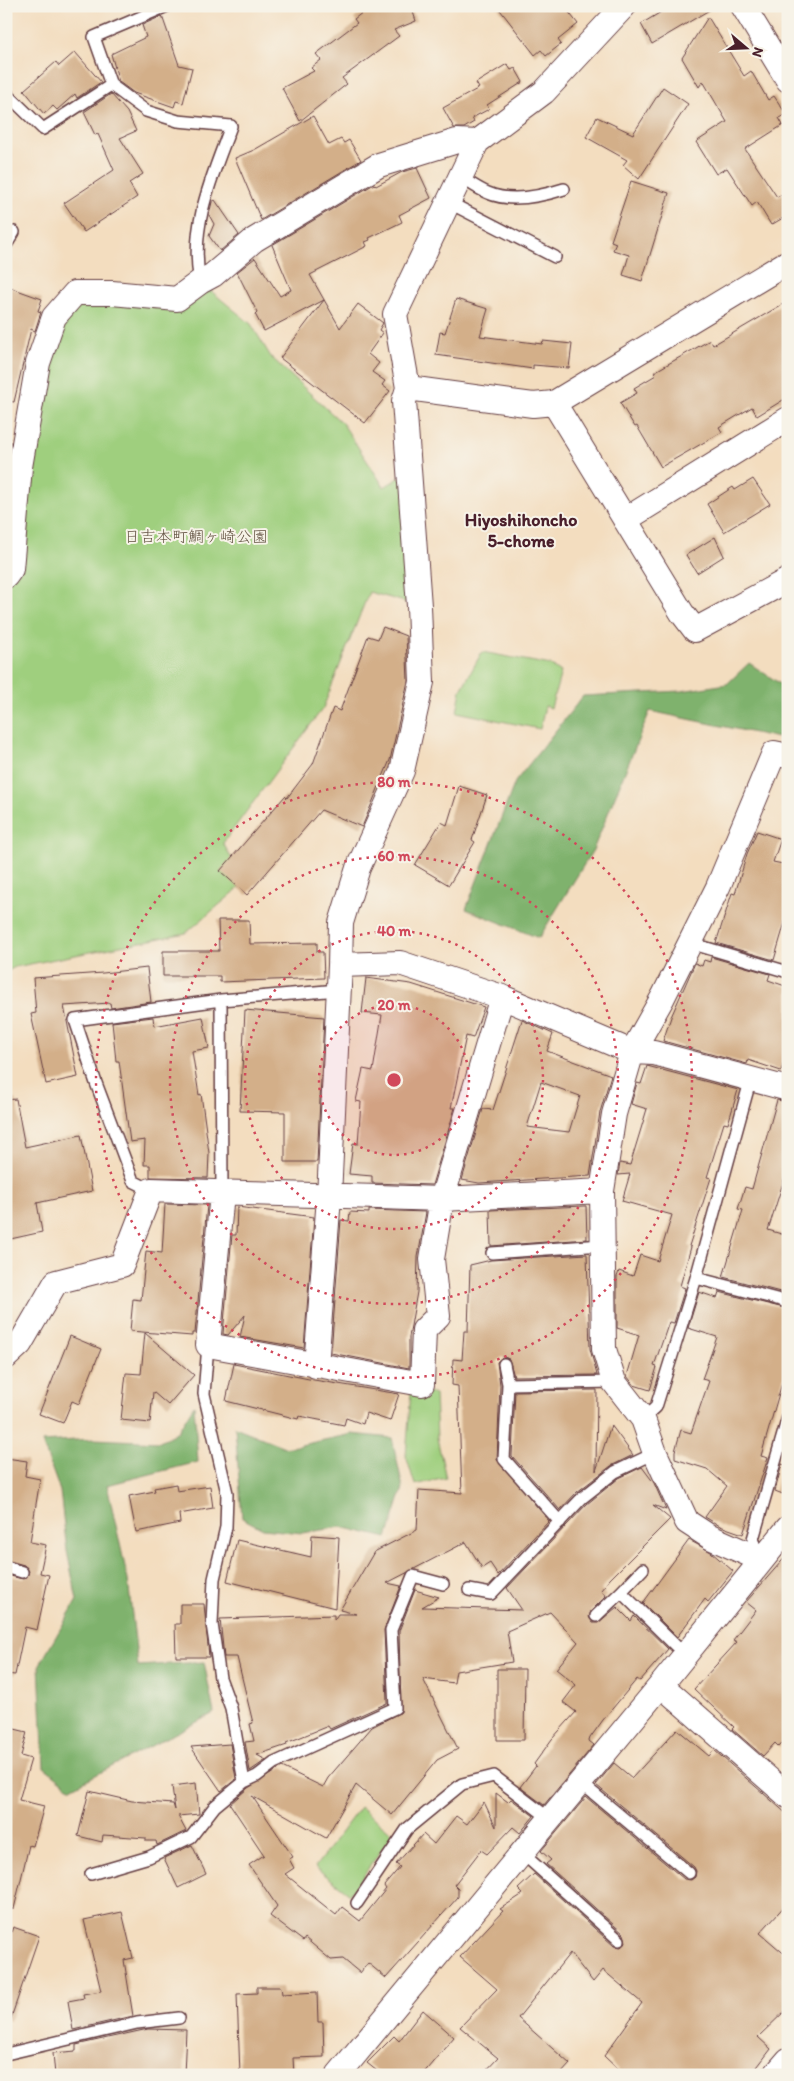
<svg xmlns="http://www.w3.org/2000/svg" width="794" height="2081" viewBox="0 0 794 2081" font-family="Itim,'Klee One',sans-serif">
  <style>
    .green { fill: #9fcf7e; stroke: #747754 }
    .forest { fill: #7fb26d; stroke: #64684c }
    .building { fill: #d3af89; fill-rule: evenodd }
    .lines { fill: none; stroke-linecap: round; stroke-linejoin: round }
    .service-casing { stroke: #633c41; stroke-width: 14 }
    .minor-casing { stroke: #633c41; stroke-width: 26 }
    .service { stroke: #fff; stroke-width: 11 }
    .minor { stroke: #fff; stroke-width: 24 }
    .ring { fill: none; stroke: #d1495b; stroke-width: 2.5; stroke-dasharray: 2.5 5 }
    .labels { text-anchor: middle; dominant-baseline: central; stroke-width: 4; stroke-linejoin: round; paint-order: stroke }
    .park-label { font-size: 16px; fill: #645444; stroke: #f7f3e8 }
    .neighbourhood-label { font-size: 18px; font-weight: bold; fill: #4a1f2b; stroke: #f7f3e8 }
    .centre { fill: #d1495b; stroke: #f7f3e8; stroke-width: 2.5 }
    .ring-label { font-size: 15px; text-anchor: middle; font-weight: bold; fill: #d1495b; stroke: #f7f3e8; stroke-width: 4; stroke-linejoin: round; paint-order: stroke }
  </style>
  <rect width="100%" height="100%" fill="#f7f3e8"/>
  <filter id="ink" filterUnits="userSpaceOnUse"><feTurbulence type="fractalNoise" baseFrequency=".02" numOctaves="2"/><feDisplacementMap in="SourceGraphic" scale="10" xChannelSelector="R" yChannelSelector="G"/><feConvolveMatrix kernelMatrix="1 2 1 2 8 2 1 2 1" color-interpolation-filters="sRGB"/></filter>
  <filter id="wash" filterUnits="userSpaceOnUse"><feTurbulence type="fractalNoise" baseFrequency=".0096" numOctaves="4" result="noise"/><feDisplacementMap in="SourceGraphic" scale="20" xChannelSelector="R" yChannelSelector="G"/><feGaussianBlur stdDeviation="1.12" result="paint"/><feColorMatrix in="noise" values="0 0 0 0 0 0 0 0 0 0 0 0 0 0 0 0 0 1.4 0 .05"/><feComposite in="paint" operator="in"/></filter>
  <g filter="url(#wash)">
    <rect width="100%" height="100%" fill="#f3ddbf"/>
    <path class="green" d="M200,282l51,42 20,33 72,67 41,63 25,-15 10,134 -50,-14 -46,116 -100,135 22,40 -59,50 -171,34 -9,5v-396l32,-213 37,-70 102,6z
      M482,652l69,13 10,7 -10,36 -6,-2 -5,23 -83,-17 4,-22z
      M411,1391l24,3 2,44 9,40 -31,7 -9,-29z
      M360,1807l33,27 -43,60 -35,-27z"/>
    <path class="forest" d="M749,663l39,26v51l-138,-29 -57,139 -54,88 -73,-29 49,-127 68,-86 98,-5 46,-7z
      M194,1405l4,57 -91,23 21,95 10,86 66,-4 10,51 -143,75 -27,-21 -5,-101 38,-66 -10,-49 -7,-60 -18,-49 52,-3 66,3 18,-11z
      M235,1427l52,21 65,-14 40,4 11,50 -16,50 -46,-11 -39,6 -39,-4 -21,-11z"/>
    <g id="blocks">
      <path class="building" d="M371,6h40l5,15 -22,9 5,6 -57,42 5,6 -47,37 -18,-33 32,-17 -3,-3 10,-8 -5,-6 41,-31 -3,-4z
        M497,6h67l14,18 -20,16 3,4 -15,12 -5,-6 -6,5z
        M671,6h45l-64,38 -11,-20z
        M162,16l17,49 13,3 -9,35 -7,-2 -2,6 -40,-14 -15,-11 -8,-28 35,-17 -4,-12z
        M708,17l36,59 7,-5 17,29 6,-4 12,18 -7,4 4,7 -38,24 32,48 11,-6v24l-17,10 -14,-23 -5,4 -25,-38 -11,6 -20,-32 31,-20 -24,-41 -4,6 -17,-29z
        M75,52l26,30 -24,16 -2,-4 -18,16 -4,-4 -9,8 -20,-24 32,-28 3,4z
        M507,64l4,6 4,-2 8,14 -36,23 2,4 -17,9 2,4 -10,6h-10l-11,-20 36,-20 -3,-5z
        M663,87l25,17 -49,75 -16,-14 4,-5 -41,-23 11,-20 36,17z
        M111,94l16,18 9,19 -16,7 23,36 -14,9 8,14 -53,35 -20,-29 50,-33 -16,-36 -3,1 -11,-23z
        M313,116l16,29 12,-6 3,4 5,-3 12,20 -100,60 -26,-62 19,-8z
        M417,168l14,30 -32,17 3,7 -33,16 1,2 -5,2 2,4 -57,29 30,53 18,-24 25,19 -4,7 4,3 -15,21 11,9 -7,9 13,9 -3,4 8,6 -25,32 -85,-65 44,-58 -60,31 -9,-17 2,-2 -20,-40 18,-14 25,38 11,-6 -19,-45 102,-61 2,2 26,-14z
        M631,181l38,12 -27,88 -19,-6 6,-20 -16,-5 3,-7 -5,-2z
        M215,200l24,35 -19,16 -11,-15 5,-12 -5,-9 3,-13z
        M6,286l36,13 -4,12 3,1 -6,19 -4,-2 -17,73 -8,-1z
        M456,299l32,10 -8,27 62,8 1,-3 29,3 -3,24 -36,-3v4l-97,-14 4,-23 5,1z
        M788,301v96l-31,19 -5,-9 -33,20 3,5 -61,35 -24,-41 -2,1 -15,-24 17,-10 -3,-5 22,-13 -2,-3 56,-32 3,5z
        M753,479l17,25 -46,28 -17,-28 26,-17 2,3z
        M715,537l9,19 -27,17 -11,-18z
        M383,627l23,9 2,45 -18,79 -28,67 -41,-17 -74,85 -27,-24 65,-75 2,2 26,-34 20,-56 7,3 28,-75 10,3z
        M459,786l28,9 -15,45 3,2 -26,43 -34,-20 26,-43 6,3z
        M757,831l24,8 -8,23 15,3v47l-14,48 -58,-17 16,-50 3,1 12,-40z
        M218,920h31l1,24 67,-1v9h6l1,26 -104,4v-6h-57v-25h56z
        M711,957l59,17 -2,6 20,7v64l-7,20 -33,-11 -1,4 -84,-23 8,-24 24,-54 7,3 2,-6 6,2z
        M147,968l4,34 -40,6 -1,-5 -46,3 14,71 -32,7 -15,-70 5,-1 -3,-35 70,-5z
        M366,978l45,6 73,23 -11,31 -7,-2 -15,72h4l-23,77 -60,-2v-7l-23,-2 4,-31 5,1 3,-42 -5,-1 7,-32 10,2 9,-56 -20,-2z
        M245,1010l79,7 -7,145h-32v-50l-45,-1z
        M153,1017l1,9 49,-9 6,31 -17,3 7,44 2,-1 8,59 -1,25 -58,-1v-12h-6l1,-25 -15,2 -11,-81h-3l-4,-39z
        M522,1020l31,14 -6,17 64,24 -11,37 -10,64 -111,7 -17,-3 21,-71 10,1zM541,1082l39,14 -11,36 -42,-5z
        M647,1066l91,24 -10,34 -4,-1 -17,54 4,1 -22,68 2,1 -11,39 5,2 -11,35 -5,-1 -15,44 3,1 -7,23 -16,-5 -7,-9 12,-41 -22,-7v-51l2,-6 14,5 7,-21 18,6 14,-46 -50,-14 8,-27 -12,1 2,-12 10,2 17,-56 -16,-5 6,-21 4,1z
        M16,1099l9,48 56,-12 11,56 -55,12 5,29 -36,8v-140z
        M777,1100l11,2v65l-20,63 20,6v58l-65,-17 20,-67 -5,-1 7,-22 7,2z
        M165,1204l42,1 -12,128h-3v3l-62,-5 3,-32 8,1 5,-49 16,2z
        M586,1206l1,33 -96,7 -1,-36z
        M237,1207l77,10 -10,131 -64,-11 5,-22 -17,20 -5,-1 9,-99h4z
        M369,1210l57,2 -8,45 -1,35 -8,45v31l-78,-15 10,-133 8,1 1,-9 19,1z
        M587,1254l3,95 7,26 -83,1 -5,-17 -7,-2 -5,5 3,23 -3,74 52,62 -51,54 -8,-12 -8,5 -16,-26 -79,41 14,3 -17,44 3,73 -57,26 -2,-3 -42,17 1,2 -30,10 9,5 -16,11 -5,-29 9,-1 -4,-17 3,-1 -16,-66h-13l-4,-38 114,-4v5l4,-6h18l-16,-4 34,-58 43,-22 2,-40 43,3 -4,-107 -6,-1 1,-26 9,1 2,-29h4l2,-66 21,-5z
        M699,1292l18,6 2,-6 69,17v53l-27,94 7,2 -25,76 -23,-8 -15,-9 22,-31 -20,-17 -32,-10v-8l6,-21 10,3 18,-52 -7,-2 15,-42 -29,-9z
        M145,1333l49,42 -26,30 -15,-13 -3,31 -29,-3 5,-47 15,1z
        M70,1336l31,13 -22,55 -7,-3 -9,22 -24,-9z
        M234,1364l80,16 85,14 -9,27 -24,-8 -3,11 -17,-6 -2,7 -45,-9 -1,3 -72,-18z
        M597,1390l-1,81 15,-46 22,30 -22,11 -34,26 -17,18 -48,-54 3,-65z
        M6,1458l21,3 -2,15 15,3 -10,63 16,3 -6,28 9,2 -12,55 -12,-3 -10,48 -9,-1v-99l17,4 4,-2 2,-6 -5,-6 -18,-5z
        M782,1464l6,2v30l-13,-5z
        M642,1467l12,16 12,27 -13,-5 17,14 -60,60 -9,11 5,6 -15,15 -2,6 4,6h5l19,-16 14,14 3,-5 34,33 -28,32 -3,-2 -34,41 -13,18 -1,3 5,4 -50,60 -24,-18 16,-21 -2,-2 18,-25 24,-27 -13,-10 13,-17 -20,-16 22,-27 -28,-30 -43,19 5,31 -56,9 -2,12 -31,-4 35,70 -21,11 -45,55 -36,-30 -30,53 -74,-42 41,61 -4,2 5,9 -9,6 51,41 6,-8 18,14 26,-32 -2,-3 16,-19 -4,-3 27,-30 11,10 22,-28 11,8 17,-22 12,25v-34l12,9 3,-3 23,17 -14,17 -7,-6 -26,27 -6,-4 -27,35 4,4v8l-72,81 -18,-15 -8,10 -17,-14 -12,1 -26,-22 -2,3 -33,-25 7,-10 -28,-41 15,-10 -34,-51 18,-16 34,-21 41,20 5,-9 44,-51 29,-15 -2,-81 16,-41 24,7 -17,10 100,3 -15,-22 80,-84 32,-26z
        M176,1484l1,7 33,-5 3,22 -34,6 1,9 -44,9 -7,-36 26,-5 -1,-3z
        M312,1535l27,2 -4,71 -108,-27 10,-41 74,17z
        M689,1540l22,12 22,19 -25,31 -3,-3 -28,38 -34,-34z
        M788,1554v183l-9,10 -4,-4 -12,13 -31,-27 2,-2 -40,-38 43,-47 -4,-2 23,-30 -10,-8z
        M180,1604h24l5,53h-33l-1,-33h5z
        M497,1669h28l-1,71h-27z
        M6,1727l21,5 -6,24 10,3 -12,41 25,6 -11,40 -4,-1 -15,64h-8z
        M677,1729l32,27 5,-6 74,65v87l-28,31 28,24v51l-30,29 13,12 -20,26h-127l-20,-19 38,-53 -39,-33 -10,12 -23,-29 -52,65 52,46 -10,11h-78l16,-17 -38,-31 37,-38 -37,-32 43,-46 -3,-2 23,-15 -5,-5 16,-15 80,72 7,1 5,-5 -2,-8 -78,-70 5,-4 -10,-9 45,-54 98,82 7,1 4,-3 1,-6 -2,-4 -98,-82 18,-22 18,15z
        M230,1744l6,35 -15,12 -30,-44z
        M196,1783l3,31 -21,2 8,15 -29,14 -1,-4h-10v-3l-43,-3 -1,7 -24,-6 11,-45 43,10 41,3 2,6 -3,-24z
        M192,1845l14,29 -28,14 -14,-30z
        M122,1912l11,46 -9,2 9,56 -60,14 -5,-29 16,-3 -1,-4 18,-3 -17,-71z
        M13,1927l26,9 -29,85 -4,-1v-74z
        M257,1987h24l1,7 35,-2 1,30h5l1,35 -31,1 1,17h-54l-3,-81 20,-1z
        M423,2010l31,27 -32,38h-40l-15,-12 27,-27 5,5z
        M148,2029l38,1 -2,45h-129l-2,-22 23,-2v-6z"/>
    </g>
  </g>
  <g filter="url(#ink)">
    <use href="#blocks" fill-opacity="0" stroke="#633c41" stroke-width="1"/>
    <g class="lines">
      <g class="service-casing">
        <path id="service" d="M167,6l-73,31 17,48 35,26 32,10 53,5c-19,51 -42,101 -31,156
          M6,93l37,36 68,-44
          M460,177c9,5 18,12 28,16 23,10 54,3 76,-4
          M448,202l107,55
          M6,245l8,-13
          M690,943l98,29
          M221,1000l1,193
          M151,1190l-18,-9 -37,-98 -21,-63 146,-20 117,-10
          M492,1253l110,-8
          M696,1278l92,24
          M208,1345l-4,49 23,99 -1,34 -12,52 -2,45 8,54 11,30 13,74
          M504,1364l4,20 -4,75 56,63
          M508,1384l106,-2
          M643,1419l13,-12 40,-129 55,-200
          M760,1556l-7,-17 35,-122
          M6,1567l16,5
          M469,1590l22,4 91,-96 33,-26 40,-19
          M621,1592l22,-23
          M596,1616l25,-24 64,63
          M580,1782l109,91
          M522,1853l97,87
          M91,1874l58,-17 42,-20 24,-31 29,-24 13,-6 17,-13 121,-55 -4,-78 22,-54 30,8
          M357,1903l50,-74 55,-45 32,-8 56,43
          M6,2054l131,-31 42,-5"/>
      </g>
      <g class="minor-casing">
        <path id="minor" d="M624,6l-80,86 -67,50 -82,172 13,74 125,17 21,-2 234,-141
          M743,6l45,74
          M554,403l128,210 13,17 93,-50
          M625,520l163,-101
          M6,576l5,-7 9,-102 18,-104 16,-46 21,-24h37l65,6 23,-17 13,-7 41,-35 125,-75 78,-24 20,1
          M340,965l1,-42 17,-55 44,-97 20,-89 -3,-76 -15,-205 4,-13
          M222,1193l-14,152 214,39 2,-54 14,-14 -6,-57 10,-60 60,-202
          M6,1357l14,-13 36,-62 66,-17 29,-75 291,9 160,-8
          M316,1366l13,-169 11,-232 60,-2 102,34 130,55 22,1 134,36
          M762,1560l-52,-23 -23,-15 -32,-69 -12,-34 -29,-37 -10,-33 -2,-158 12,-77 18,-62 31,-55 55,-110 56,-134 14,3
          M661,1685l127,111
          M338,2075l323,-390 127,-157
          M775,2075l13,-15"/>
      </g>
      <use href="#service" class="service"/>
      <use href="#minor" class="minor"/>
    </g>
  </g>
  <circle cx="394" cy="1080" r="75" fill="#d1495b" fill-opacity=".12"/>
  <g class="ring">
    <circle cx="394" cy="1080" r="75"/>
    <circle cx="394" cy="1080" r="149"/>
    <circle cx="394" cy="1080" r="224"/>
    <circle cx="394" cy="1080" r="298"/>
  </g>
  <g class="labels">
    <g class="park-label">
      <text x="196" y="536">日吉本町鯛ヶ崎公園</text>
    </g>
    <g class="neighbourhood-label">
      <text x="521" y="520">Hiyoshihoncho<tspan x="521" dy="21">5-chome</tspan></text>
    </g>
  </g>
  <circle cx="394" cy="1080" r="8" class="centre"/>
  <g class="ring-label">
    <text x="394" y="787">80 m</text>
    <text x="394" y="861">60 m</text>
    <text x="394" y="936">40 m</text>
    <text x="394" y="1010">20 m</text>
  </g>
  <rect width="794" height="2081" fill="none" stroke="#f7f3e8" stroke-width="25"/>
  <g transform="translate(746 48) rotate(109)" stroke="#f7f3e8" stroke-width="4" paint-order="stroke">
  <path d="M0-4L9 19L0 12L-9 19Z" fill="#4a1f2b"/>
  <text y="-8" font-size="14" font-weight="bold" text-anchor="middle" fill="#4a1f2b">N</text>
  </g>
</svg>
